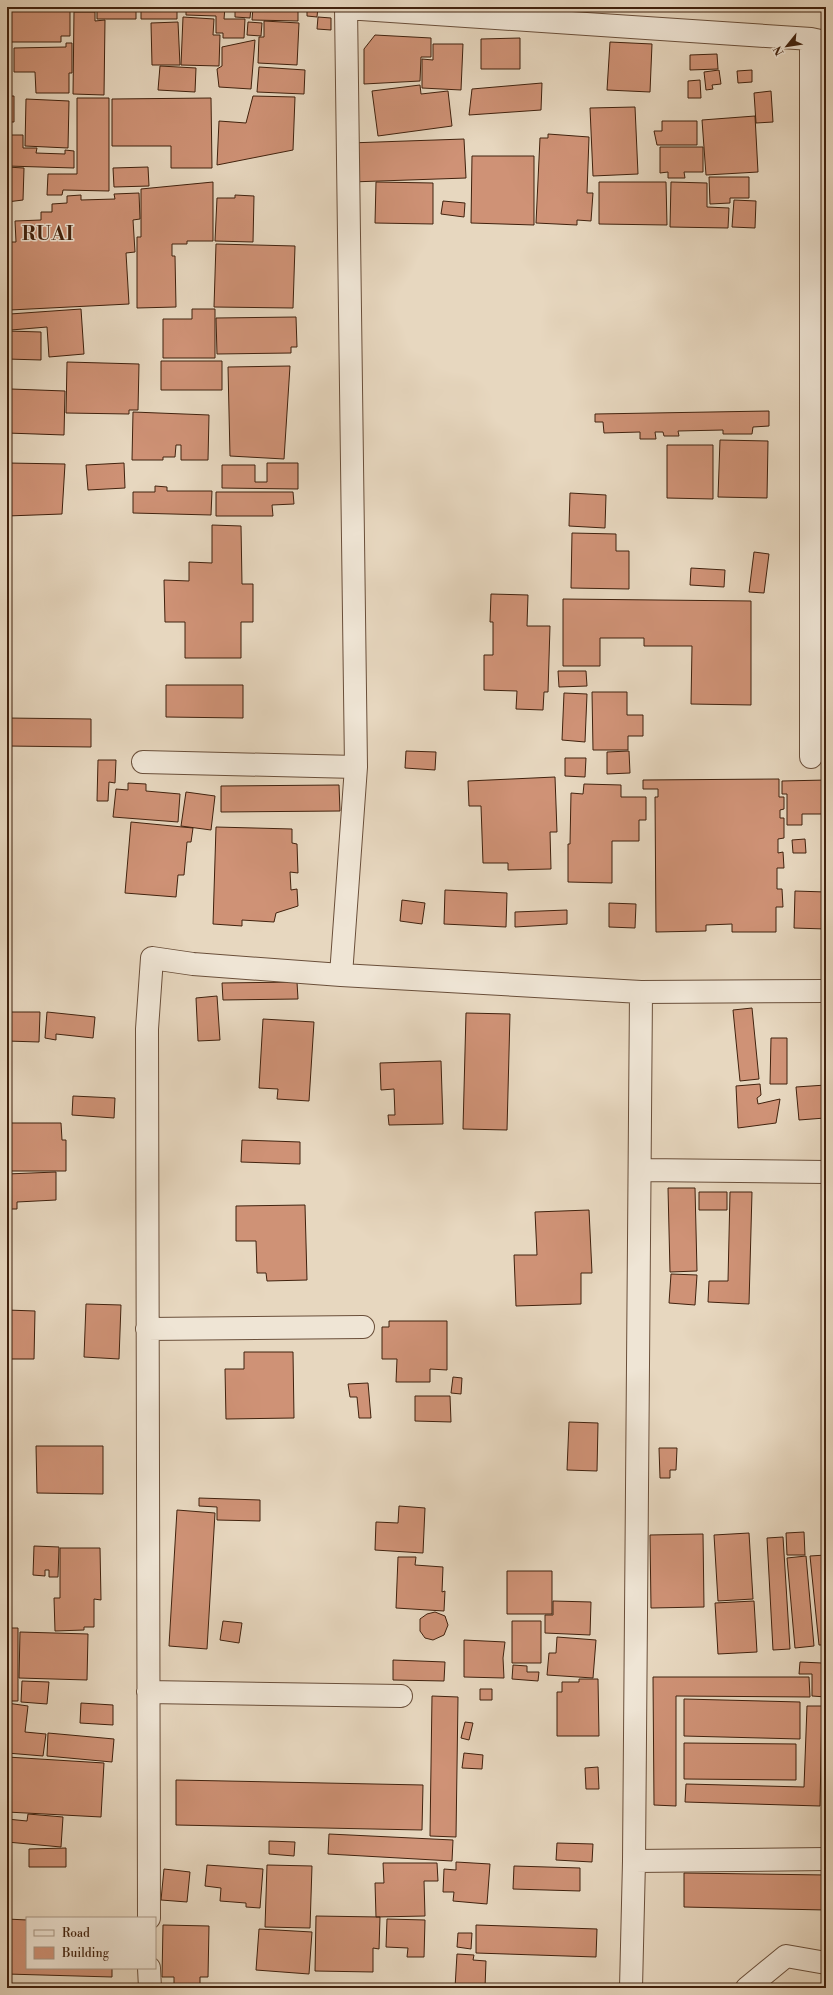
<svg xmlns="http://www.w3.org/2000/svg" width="833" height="1995" viewBox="0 0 833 1995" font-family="'Libre Bodoni',serif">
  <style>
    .building { fill: #cf9276; stroke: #41220e }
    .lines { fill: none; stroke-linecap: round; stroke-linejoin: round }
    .minor-casing { stroke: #6a4f3a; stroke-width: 24 }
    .minor { stroke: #efe5d5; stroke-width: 22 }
    .labels { text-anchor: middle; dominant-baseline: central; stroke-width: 3; stroke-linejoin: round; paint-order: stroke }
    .district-label { font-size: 19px; font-weight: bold; letter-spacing: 1px; fill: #41220e; stroke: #efe5d5 }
  </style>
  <rect width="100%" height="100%" fill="#e7d7bf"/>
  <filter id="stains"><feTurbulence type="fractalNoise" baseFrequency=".005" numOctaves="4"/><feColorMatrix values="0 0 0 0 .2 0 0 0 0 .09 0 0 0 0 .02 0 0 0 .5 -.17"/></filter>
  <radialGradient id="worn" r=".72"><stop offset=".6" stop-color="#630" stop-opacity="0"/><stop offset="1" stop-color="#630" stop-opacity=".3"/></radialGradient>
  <path class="building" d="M7,7h63v29h-9v6h-54z
    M97,7h39v12h-39z
    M141,7h36v12h-36z
    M186,7h39l-1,12h21l-1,19h-21v-5h-7v-17l-30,-1z
    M235,7h16l-1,11 -15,-1z
    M253,7h45v14l-46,-1z
    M307,7h11l-1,10 -10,-1z
    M74,12h21v9l10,-1 -1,75 -31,-1z
    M183,17l31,2 -1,16h7l-1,31 -38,-1z
    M318,17l13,1v12l-14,-1z
    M264,21l35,2 -2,42 -39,-2 1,-26h5z
    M178,22l2,43h-28l-1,-42z
    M248,22l14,1 -1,13 -14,-1z
    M375,35l56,3v19h-10l-1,24 -56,3v-35z
    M520,38v31h-39v-30z
    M255,40l-4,49 -32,-2 -2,-18 5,-3v-19z
    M610,42l42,2 -2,48 -43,-2z
    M66,43h6v30h-3v20h-33l-1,-21h-21v-24l52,-1z
    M433,44h30l-2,46 -39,-2v-29l11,1z
    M717,54l1,15 -28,1v-15z
    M160,66l36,2 -1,24 -37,-2z
    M259,67l46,3 -1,24 -47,-2z
    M719,70l2,14 -9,1 1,4 -7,1 -2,-18z
    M752,70v12l-14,1 -1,-12z
    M700,80l1,18h-13v-17z
    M542,83l-1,27 -72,5 3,-26z
    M420,85l1,9 27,-3 4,35 -74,10 -6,-45z
    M771,91l2,31 -17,1 -2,-30z
    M7,96h7v26h-7z
    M253,96l42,1 -2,53 -76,15 2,-44 27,2z
    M77,98h32v93l-46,-1 -1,5h-15l1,-21h29z
    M211,98l1,70h-41v-22h-59v-47z
    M26,99l43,2 -1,47 -43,-2z
    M635,107l3,67 -45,2 -3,-68z
    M755,116l3,56 -52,3 -4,-55z
    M662,121h35v24h-40l-3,-14h8z
    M548,134l41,3 -2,56h6l-2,28 -14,-1v5l-41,-2 4,-85h8z
    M7,135h16v13h14l-1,5 29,1v-4l9,1v17l-67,-2z
    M464,139l2,39 -115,4 -2,-39z
    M660,147h43v25h-19l1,6h-17v-6l-8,1z
    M472,156h62v69l-63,-2z
    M7,167l17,1 -1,32 -16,2z
    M148,167l1,19 -35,1 -1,-19z
    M709,177h40v21h-19v5l-20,1z
    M213,182v59h-26v3h-15v12h3l1,51 -39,1v-71h4v-48z
    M376,182l57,1v41l-58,-1z
    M599,182h67l1,43 -68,-1z
    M671,182l36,1v24l22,1 -1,20 -58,-1z
    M139,193l1,26 -7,1 2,32 -9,1 3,51 -119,6 -3,-68h9l-1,-21 26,-1v-8h11v-8l15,-1v-7l14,-1v5l34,-1 -1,-5z
    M235,195l19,1 -1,46 -38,-1 2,-43h18z
    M734,200l22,1 -1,27 -23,-1z
    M443,201l22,2 -1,14 -23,-3z
    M216,244l79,2 -2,62 -79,-1z
    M81,309l3,45 -35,3 -2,-30 -36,3 -1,-16z
    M192,309h23v49h-52v-39h29z
    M296,317l1,30h-6v6l-74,1 -1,-36z
    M7,331l34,1v28l-34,-1z
    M161,361h61v29h-61z
    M67,362l72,2 -1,46h-9v4l-63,-1z
    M290,366l-6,93 -54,-3 -2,-89z
    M11,389l54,2 -1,44 -57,-2v-28l3,1z
    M769,411v15l-16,1 -1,7h-29v-4l-45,1 1,5h-15l-1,-4h-8l1,7h-16v-7l-36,1 -1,-11h-8v-8z
    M133,412l76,3 -1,45h-27v-15h-5l-1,12h-12v3h-31z
    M720,440l48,1 -1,57 -49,-1z
    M667,445h46v54l-46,-1z
    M8,463l57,1 -3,50 -55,2z
    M124,463l1,25 -37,2 -2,-25z
    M267,463h31v26l-76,-1v-23h33v17h12z
    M155,486l12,1v4h45l-1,24 -78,-2v-21h22z
    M216,492h77l1,12 -22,1 1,11h-57z
    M570,493l36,2 -1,33 -36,-2z
    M212,525l29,1 1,58h11v38h-12v36h-56v-36h-20l-1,-42 25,1v-19l23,1z
    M572,533l44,1v17h13v38l-58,-1z
    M754,552l15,2 -5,39 -15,-1z
    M691,568l34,2 -1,17 -34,-2z
    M491,594l37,1 -1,31h23l-2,66h-4l-1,18 -27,-1 1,-18 -33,-1v-35h9v-33h-3z
    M563,599l188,2v104l-60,-1 1,-58h-48v-8h-44v28h-37z
    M558,671h28l1,15 -28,1z
    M166,685h77v33l-77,-1z
    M592,692h35v23h16v21h-15v14h-35z
    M564,693l23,1 -2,48 -23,-2z
    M7,718l84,1v28l-84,-1z
    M406,751l30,1 -1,18 -30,-2z
    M629,751l1,22 -23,1v-22z
    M565,758h21l-1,19 -20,-1z
    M98,760h18l-1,23 -6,-1 -1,19h-11z
    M555,777l2,55h-7l1,37 -43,1v-7h-25l-2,-57h-12l-1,-25z
    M779,779v18h5v12l-4,1v8h4v20l-6,1v14l5,-1 1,16h-7v21h5l1,18h-7v25h-44v-8l-26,1v6l-50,1 -1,-135h3v-8h-15v-9z
    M826,780v34h-24v11h-15v-31h-5v-13z
    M128,783l18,1v7l34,3 -2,28 -65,-5 3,-28 12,1z
    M584,784l37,1v12h25v23h-7v21h-27v42l-44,-1v-38h2l1,-51 12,1z
    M339,785l1,26 -119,1v-26z
    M186,792l29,4 -4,34 -30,-4z
    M131,822l62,6 -2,14h-4l-3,33h-6l-2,22 -51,-4z
    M216,827l76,2v14l5,1 1,29 -8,-1 1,18 6,-1 1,17 -22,7 -2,9 -32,-2v6l-29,-2z
    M805,839l1,14h-13l-1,-13z
    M445,890l62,3 -1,34 -62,-3z
    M795,891l31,1v37l-32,-1z
    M402,900l23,3 -3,21 -22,-3z
    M609,903l27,1 -1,24 -26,-1z
    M567,910v14l-52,3v-15z
    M297,982l1,17 -75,1 -1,-17z
    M217,996l3,44 -22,1 -2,-43z
    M752,1008l7,71 -19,2 -7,-71z
    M7,1012h33l-1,30 -32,-1z
    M47,1012l48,5 -2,21 -37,-4v6l-11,-2z
    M466,1013l44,1 -3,116 -44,-1z
    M263,1019l51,3 -5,79 -32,-2 1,-10 -19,-1z
    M771,1038h16v46h-17z
    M441,1061l2,63 -54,1 -1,-10h7l-1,-26 -13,1 -1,-27z
    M760,1084l1,11 -4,3 1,6 22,-5 -4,24 -38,5 -2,-42z
    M826,1085l-1,33 -26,2 -3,-33z
    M73,1096l42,2 -1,20 -42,-3z
    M7,1123h54l1,17h4v31h-59z
    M242,1140l58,2v22l-59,-2z
    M56,1172v28l-39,2v7h-10v-35z
    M668,1188h27l2,83 -27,1z
    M699,1192h28v18h-28z
    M730,1192h22l-3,112 -41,-2 1,-21h19z
    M305,1205l2,75 -40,1 -1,-8h-9l-1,-32h-20v-35z
    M589,1210l3,63h-11v31l-65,2 -2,-51h23l-2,-43z
    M671,1274l26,1 -2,30 -26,-2z
    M86,1304l35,1 -2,54 -35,-2z
    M7,1310l28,1 -1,48h-27z
    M389,1321h58v49l-17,-1v13h-34l1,-23h-15v-32h7z
    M244,1352h49l1,66 -68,1 -1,-50h19z
    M453,1377l9,1 -1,16 -10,-1z
    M368,1383l3,35h-12l-2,-21h-7l-2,-13z
    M415,1396h35l1,26 -36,-1z
    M569,1422l29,1 -1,48 -30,-1z
    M36,1446h67v48l-66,-1z
    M659,1448h18l-1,22h-6v8h-10z
    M199,1498l61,2v21l-43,-1v-13l-18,-1z
    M399,1506l26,2 -2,45 -48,-3 1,-28 22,1z
    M177,1510l38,3 -8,136 -38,-3z
    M804,1532l1,23h-18l-1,-22z
    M749,1533l4,66 -35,2 -4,-66z
    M703,1534l1,73 -53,1 -1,-73z
    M783,1537l7,112 -17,1 -6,-112z
    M34,1546l25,1 -1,30h-9v-7h-4v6l-12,-1z
    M60,1548h40l1,52 -7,-1v28h-10v3l-29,1 -1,-33h6z
    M826,1555v90h-7l-9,-89z
    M806,1556l8,90 -19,2 -8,-90z
    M398,1557h18l-1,8 28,2 -1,25 3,-1 -1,20 -48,-3z
    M507,1571h45v43h-45z
    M553,1601l38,1 -1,33 -45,-2v-18h8z
    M754,1601l3,51 -39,2 -3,-51z
    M435,1612l10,4 3,9 -4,10 -11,5 -8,-2 -5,-7v-12l7,-5z
    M223,1621l19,2 -3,20 -19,-3z
    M512,1621h29v42h-29z
    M7,1628h11v73h-11z
    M20,1632l68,2 -1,46 -68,-2z
    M557,1637l39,3 -3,38 -46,-3 2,-22h7z
    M464,1640l41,2 -2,16 1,20 -40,-1z
    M393,1660l52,2 -1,19 -51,-1z
    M800,1662l22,1v12l4,1v21l-14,-1v-22h-13z
    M513,1665l14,1v6h12l-1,9 -26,-2z
    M653,1677h156l1,20 -134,-1v110l-22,-1z
    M579,1679h19l1,57h-42v-44h5v-10h17z
    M22,1681l27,1 -2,22 -26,-2z
    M480,1689h12v11h-12z
    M432,1696l26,1 -2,140 -26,-1z
    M684,1699l116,3v37l-116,-3z
    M7,1703l21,3 -3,26 21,2 -3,22 -36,-3z
    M81,1703l32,2v20l-33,-2z
    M807,1706h15l-2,100 -135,-4 1,-18 118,3z
    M465,1722l8,1 -4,17 -8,-2z
    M48,1733l66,6 -2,23 -65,-6z
    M684,1743l112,1v36l-112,-1z
    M464,1753l19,2 -1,14 -20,-1z
    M7,1757l97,6 -3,54 -94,-5z
    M598,1767l1,22h-13l-1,-21z
    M176,1780l247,5 -1,45 -246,-5z
    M28,1814l35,3 -2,30 -54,-5v-23l20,2z
    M329,1834l124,6 -1,21 -124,-7z
    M269,1841l26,1 -1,14 -25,-2z
    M557,1843l36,1 -1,18 -36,-2z
    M66,1848v19h-37v-18z
    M456,1862l34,2 -3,40 -34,-3 1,-9h-11l1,-23 12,1z
    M383,1863h54l1,18h-14l1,35 -49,1 -1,-34h9z
    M207,1865l56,4 -3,39 -14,-1v-4l-26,-2 1,-13 -16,-2z
    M267,1865l45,1 -2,62 -45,-1z
    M514,1866l66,2v23l-67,-2z
    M164,1869l26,3 -3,30 -26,-2z
    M684,1873l142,2v35l-142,-3z
    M316,1916l64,1 -1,32 -6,-1v24l-58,-1z
    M7,1919l20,1v48h85v9l-105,-3z
    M387,1919l38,1 -1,37h-17l1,-9 -22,-1z
    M163,1925l46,1 -1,51h-8v11h-26v-11h-12z
    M476,1925l121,4 -1,28 -120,-4z
    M259,1929l53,3 -3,42 -53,-4z
    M458,1933h14l-1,16 -14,-2z
    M457,1954l17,1 -1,5 13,1 -1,27h-30z"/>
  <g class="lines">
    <g class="minor-casing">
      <path id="minor" d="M346,8l465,31 14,3
        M811,39v718
        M143,762l213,5
        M341,975l15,-208 -10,-760
        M641,992l185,-1
        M641,1170l185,2
        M147,1329l216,-2
        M148,1692l253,4
        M634,1861l192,-2
        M149,1918l-2,-889 5,-71 41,6 148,11 300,17 -7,869 -3,127
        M149,1968l1,20
        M747,1988l39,-32 40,7"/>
    </g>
    <use href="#minor" class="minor"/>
  </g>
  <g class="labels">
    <g class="district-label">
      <text x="48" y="234">RUAI</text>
    </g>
  </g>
  <rect width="833" height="1995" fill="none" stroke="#e7d7bf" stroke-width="24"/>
  <rect x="8" y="8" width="817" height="1979" fill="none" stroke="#41220e" stroke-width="2"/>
  <rect x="12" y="12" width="809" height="1971" fill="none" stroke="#41220e"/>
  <rect x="26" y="1917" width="130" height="52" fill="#efe5d5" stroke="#a99785"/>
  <rect x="34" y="1930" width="20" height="6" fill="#efe5d5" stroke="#a99785"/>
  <text x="62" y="1937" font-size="12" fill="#41220e">Road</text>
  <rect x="34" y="1947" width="20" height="12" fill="#cf9276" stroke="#a99785"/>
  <text x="62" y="1957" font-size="12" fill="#41220e">Building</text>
  <g transform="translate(787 46) rotate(240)" stroke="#efe5d5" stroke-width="3" paint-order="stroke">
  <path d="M0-3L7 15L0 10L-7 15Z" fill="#41220e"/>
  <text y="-6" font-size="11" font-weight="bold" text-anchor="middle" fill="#41220e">N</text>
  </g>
  <rect width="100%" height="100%" filter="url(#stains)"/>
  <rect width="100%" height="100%" fill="url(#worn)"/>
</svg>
